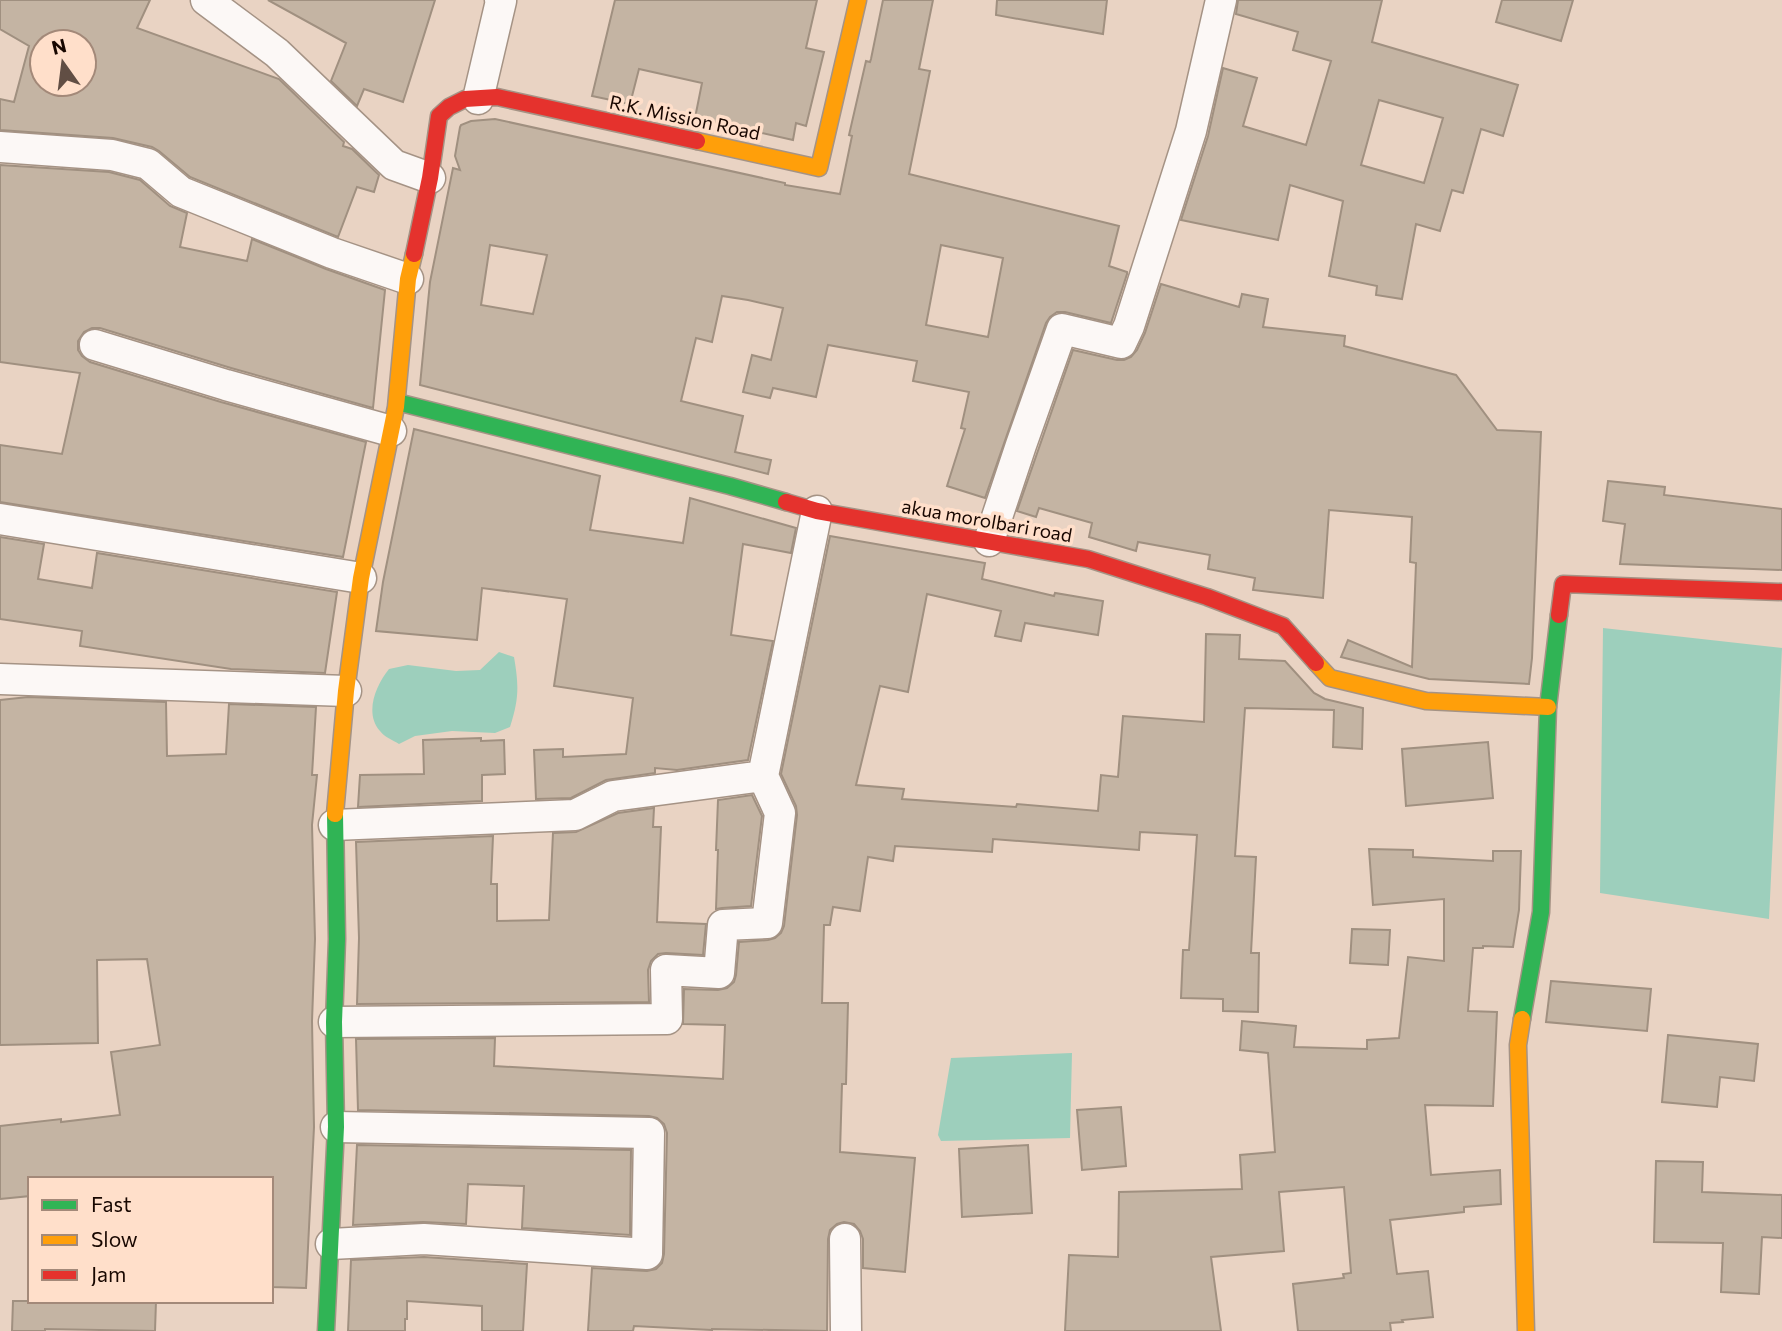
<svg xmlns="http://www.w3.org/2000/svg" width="1782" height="1331" viewBox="0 0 1782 1331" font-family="Commissioner,sans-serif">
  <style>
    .water { fill: #9dcfbc }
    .building { fill: #c4b4a3; stroke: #a09080; stroke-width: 2; fill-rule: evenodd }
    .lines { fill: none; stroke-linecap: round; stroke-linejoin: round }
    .street-casing { stroke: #a59385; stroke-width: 33 }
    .fast-casing { stroke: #a59385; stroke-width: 19 }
    .slow-casing { stroke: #a59385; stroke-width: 19 }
    .jam-casing { stroke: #a59385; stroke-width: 19 }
    .street { stroke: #fcf8f6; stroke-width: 30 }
    .fast { stroke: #30b455; stroke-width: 16 }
    .slow { stroke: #ff9f0a; stroke-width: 16 }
    .jam { stroke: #e5322d; stroke-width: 16 }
    .labels { text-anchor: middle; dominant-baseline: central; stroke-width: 7; stroke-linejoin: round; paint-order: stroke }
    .street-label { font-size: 19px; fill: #180700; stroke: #ffdfca }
  </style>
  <rect width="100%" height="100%" fill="#e9d3c3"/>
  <path class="water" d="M1603,628l179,20 -13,271 -169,-26z
    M499,652l15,5c5,29 5,42 -4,70l-15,6 -43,-2 -37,5 -16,8c-6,-4 -15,-7 -19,-13 -16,-18 -4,-46 9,-62l19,-4 48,6 24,-1z
    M1072,1053l-2,85 -129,3 -3,-6 13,-77z"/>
  <path class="building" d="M0,0h150l-13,28 142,51 65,63 -1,4 9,3 27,26 -5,17 -17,-5 -19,50 -148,-60 -31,-26 -7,-4 -39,-9 -113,-8v-31l14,3 15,-56 -29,-17zM42,42h42v42h-42z
    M268,0h167l-32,102 -39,-13 -7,17 -26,-25 15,-38z
    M615,0h202l-11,48 18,4 -18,74 -10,-3 -3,17 -98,-22 7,-35 -63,-14 -9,35 -38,-8z
    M883,0h50l-14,69 11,2 -21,103 210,52 -10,40 18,6v2l-16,49 -46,-11h-8l-7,5 -4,6 -61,175 -38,-12 18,-57 -4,-1 8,-36 -56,-11 4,-20 -89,-16 -12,52 -43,-9 -3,10 -27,-6 9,-37 19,5 12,-52 -35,-8 -26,-4 -10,46 -16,-4 -15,63 62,15 -8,36 36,8 -3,14 -348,-89 10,-103 23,-114 7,2 -5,-14 5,-29 1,-2 10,-4 24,-2 290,64v2l55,9 12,-58 -3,-1 17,-74 4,1 1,-3zM490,245l57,10 -14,59 -52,-9zM941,245l62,13 -15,79 -62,-12z
    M997,0h110l-4,34 -107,-19z
    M1238,0h144l-10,42 146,43 -15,51 -22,-7 -18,64 -11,-3 -12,41 -24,-7 -14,75 -26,-4 1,-9 -48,-10 14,-75 -53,-16 -12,55 -97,-20 27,-84 15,-68 34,10 -14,48 63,19 25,-84 -38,-11 5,-18 -62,-18zM1379,100l64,18 -19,65 -63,-18z
    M1502,0h71l-12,41 -65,-19z
    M0,165l109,7 31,8 30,26 17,7 -7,34 67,14 5,-22 74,30 59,21 -12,118 -142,-40 -131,-40h-8l-8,4 -6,9v9l4,6 8,6 131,40 145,40 -23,115 -343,-55v-57l62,9 18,-81 -80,-11z
    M1161,284l78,23 3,-13 26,5 -5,28 82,9 -1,10 112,29 41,55 44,2 -9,226 -3,26 -100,-5 -88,-22 7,-17 64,27 4,-104 -6,-1 2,-45 -83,-7 -6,88 -70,-8 2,-12 -47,-9 2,-14 -72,-13 -2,9 -47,-14 3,-14 -53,-15 -3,9 -19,-6 56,-161 44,10h7l7,-3 6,-7 8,-17z
    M414,429l186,47 -10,54 93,13 7,-45 106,30 -5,25 -48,-9 -12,91 42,6 -25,119 -71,10 -22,-2v5l-49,7 -35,18 -35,1 -2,-49 29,-1v8l63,-3 7,-56 -79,-12 13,-87 -85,-11 -5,52 -101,-9 7,-49z
    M1608,481l57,6 -1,8 118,14v61l-162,-6 5,-40 -22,-3z
    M830,536l155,27 -3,16 72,17 1,-3 48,8 -5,34 -73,-12 -4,18 -26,-5 6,-25 -74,-17 -19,98 -28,-6 -24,99 48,4 -2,10 114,8 1,-3 81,7 3,-36 17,2 5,-61 81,6 2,-88 34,1 -1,24 46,2 29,32 11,6 38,9 -1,41 -29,-2 1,-37 -89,-2 -10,148 21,1 -5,96h8l-1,59 -35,-1v-12l-42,-1 2,-48h6l8,-115 -57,-3 -1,18 -146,-11 -1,13 -97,-6 -2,15 -25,-4 -8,54 -27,-4 -3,18h-6l-2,78h26l-2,81h-4l-2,68 75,6 -10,114 -42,-4v-29l-3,-8 -6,-7 -10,-2 -7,2 -7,6 -2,9 -1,92 -115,-2v1l-78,-4 -1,5h-45l4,-63 55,3 9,-2 6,-6 2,-9 3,-121 -3,-9 -7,-6 -8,-2 -291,-6 -2,-71 139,-1 -1,28 229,13 2,-54 -42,-1 1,-35 34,1 9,-2 7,-6 2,-7 3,-33 29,-2 7,-2 6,-5 3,-7 13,-111 -1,-9 -15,-32z
    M0,537l44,7 -6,35 54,9 5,-35 240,39 -12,81 -94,-4 -151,-23 2,-15 -82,-12z
    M28,697l138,5 1,54 59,-2 3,-50 87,3 -4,68h5l-5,50 3,114 -3,82 2,106 -8,161 -35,-1v-108h-241v17l-30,3v-73l61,-7v3l59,-7 -9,-63 49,-7 -13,-86 -50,1 1,83 -98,2v-345z
    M481,738v3l23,-1 1,34 -23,1v26l-124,6 2,-32 64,-1 -1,-34z
    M1488,742l5,56 -87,8 -4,-57z
    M752,795l10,21 -11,90 -29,2 -6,1 2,-59h-2l2,-50z
    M654,808l-1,19h8l-4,95 49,2 -3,31 -37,-2 -8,1 -7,7 -3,9 1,32 -292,2 2,-66 -3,-96 137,-6 -2,48h6v37l52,-1 4,-87 23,-1 42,-19z
    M1369,849l44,1v7l80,4v-10h28l-2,59 -6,37 -30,-1v2h-10l-5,63 29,1 -4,94 -68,-1 6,70 69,-5 1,34 -37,3v5l-74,8 7,54 31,-3 5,46 -31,3 1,2 -13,1 1,8h-93l-5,-47 51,-6 -1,-4 8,-1 -7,-86 -65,5 5,59 -73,6 10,74h-156l4,-76 49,2 1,-65 123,-3 -2,-34 35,-3 -7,-99 -28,-3 2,-29 54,5 -2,21 73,2v-9l32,-2 9,-81 36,4v-62l-71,6z
    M1352,929l38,1 -2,35 -38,-2z
    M1551,981l100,8 -4,42 -101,-9z
    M1668,1035l90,9 -4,37 -34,-4 -3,30 -55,-5z
    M1121,1107l5,59 -44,4 -5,-60z
    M357,1145l274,5 -1,85 -108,-7 2,-42 -56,-2 -2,40 -43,-2 -70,3z
    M1028,1145l4,68 -70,4 -3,-68z
    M1656,1161l47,1 -1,30 80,3v43l-20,-1 -3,57 -38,-2 2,-49 -69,-1z
    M424,1257l103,7 -4,67h-41v-25l-75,-5v18h-2v12h-57l3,-71z
    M13,1301h143l-1,30 -110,-2v2h-33z"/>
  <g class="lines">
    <g class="street-casing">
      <path id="street" d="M206,0l71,53 117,112 36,13
        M478,99l23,-98 -1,-1
        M0,147l112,8 36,9 33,28 151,61 76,26
        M95,345l131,40 165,46
        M0,519l361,59
        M989,541l32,-96 41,-116 59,14 8,-17 62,-195 30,-131
        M0,679l346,12
        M334,825l241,-10 38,-19 150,-20
        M334,1022l333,-3 -1,-49 53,3 4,-48 44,-2 13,-110 -17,-37 54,-265
        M845,1239l1,92
        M331,1244l93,-5 223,15 2,-121 -313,-6"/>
    </g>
    <g class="fast-casing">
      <path id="fast" d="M397,402l333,84 56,16
        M1522,1019l19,-107 7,-205 11,-92
        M326,1331l10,-204 -2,-105 3,-83 -2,-125"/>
    </g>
    <g class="slow-casing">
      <path id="slow" d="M697,141l122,27 39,-168
        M1316,663l14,15 96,23 122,6
        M335,814l11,-123 15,-113 35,-171 12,-128 6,-25
        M1522,1019l-4,26 8,286"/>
    </g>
    <g class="jam-casing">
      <path id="jam" d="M414,254l16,-76 9,-62 10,-9 16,-8 32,-2 200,44
        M786,502l31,9 271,48 119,38 76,29 33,37
        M1559,615l4,-31 219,8"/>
    </g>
    <use href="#street" class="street"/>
    <use href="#fast" class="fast"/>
    <use href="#slow" class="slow"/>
    <use href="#jam" class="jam"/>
  </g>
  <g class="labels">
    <g class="street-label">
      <text transform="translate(685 117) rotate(12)">R.K. Mission Road</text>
      <text transform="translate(987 520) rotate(10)">akua morolbari road</text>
    </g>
  </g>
  <rect x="28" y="1177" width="245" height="126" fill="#ffdfca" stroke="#a38979" stroke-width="2"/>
  <rect x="42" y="1200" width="35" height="10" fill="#30b455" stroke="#a38979" stroke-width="2"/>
  <text x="91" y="1212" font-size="21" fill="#180700">Fast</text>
  <rect x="42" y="1235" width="35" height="10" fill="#ff9f0a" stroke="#a38979" stroke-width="2"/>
  <text x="91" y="1247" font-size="21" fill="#180700">Slow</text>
  <rect x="42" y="1270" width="35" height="10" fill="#e5322d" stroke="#a38979" stroke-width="2"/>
  <text x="91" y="1282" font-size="21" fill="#180700">Jam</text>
  <g transform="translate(63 63) rotate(346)"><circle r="33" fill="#ffdfca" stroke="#a38979" stroke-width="2"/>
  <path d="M0-5L12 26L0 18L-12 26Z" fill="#614e44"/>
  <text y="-10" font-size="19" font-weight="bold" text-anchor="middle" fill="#180700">N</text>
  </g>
</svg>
